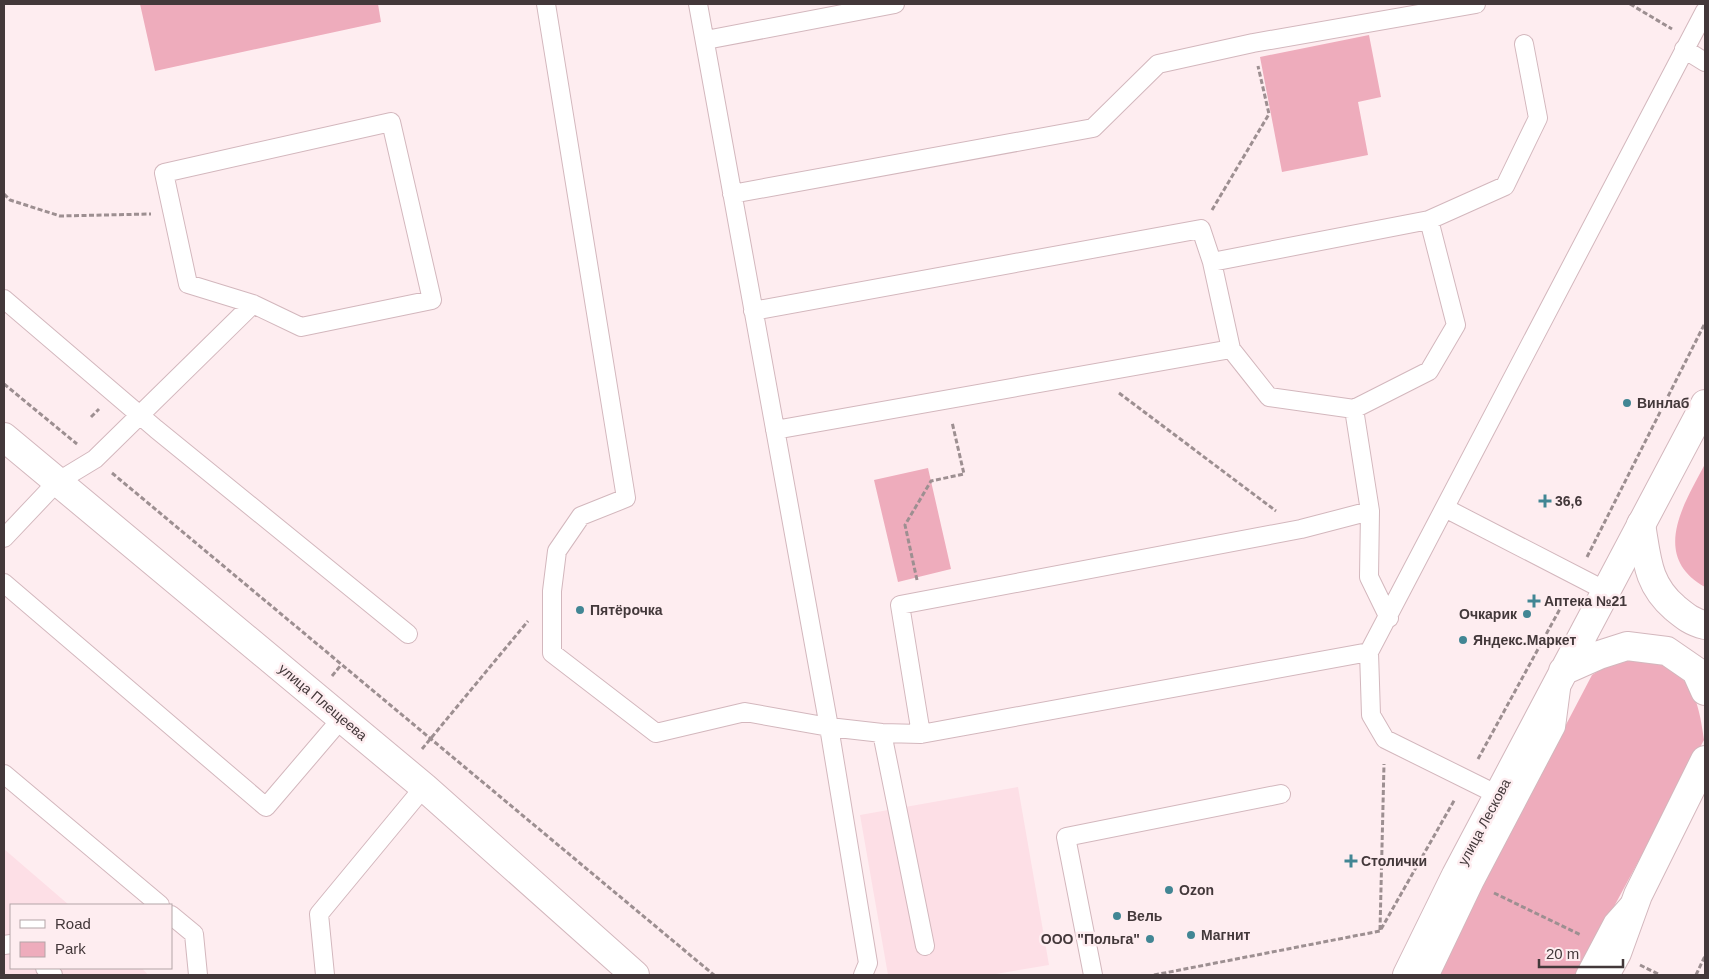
<svg xmlns="http://www.w3.org/2000/svg" width="1709" height="979" viewBox="0 0 1709 979" font-family="Helvetica,sans-serif">
  <style>
    .built { fill: #fddfe6 }
    .green { fill: #eeacbc }
    .lines { fill: none; stroke-linecap: round; stroke-linejoin: round }
    .service-casing { stroke: #d3b7bd; stroke-width: 20 }
    .minor-casing { stroke: #d3b7bd; stroke-width: 30 }
    .secondary-casing { stroke: #d3b7bd; stroke-width: 30 }
    .path { stroke: #9d8f91; stroke-width: 3; stroke-dasharray: 5 2.5; stroke-linecap: butt }
    .service { stroke: #fff; stroke-width: 18 }
    .minor { stroke: #fff; stroke-width: 28 }
    .secondary { stroke: #fff; stroke-width: 28 }
    .poi-dot { fill: #428694; stroke: #feedf0; stroke-width: 2 }
    .labels { text-anchor: middle; dominant-baseline: central; stroke-width: 5; stroke-linejoin: round; paint-order: stroke }
    .poi-label { font-size: 14px; font-weight: bold; fill: #43383a; stroke: #feedf0; text-anchor: start }
    .street-label { font-size: 14px; fill: #43383a; stroke: #feedf0 }
  </style>
  <rect width="100%" height="100%" fill="#feedf0"/>
  <path class="built" d="M1018,787l31,178 -59,10h-102l-28,-160z
    M4,849l65,56h-58v63h131l6,7h-144z"/>
  <path class="green" d="M140,4h238l3,18 -226,49z
    M1369,35l12,62 -23,5 10,53 -86,17 -22,-115z
    M1705,464v123c-55,-31 -21,-83 0,-123z
    M928,468l23,101 -53,13 -24,-102z
    M1632,658c10,2 22,3 31,7 33,16 36,43 41,75l-127,235h-138l42,-88 111,-212 20,-13z"/>
  <g class="lines">
    <g class="service-casing">
      <path id="service" d="M546,4l80,494 -45,18 -24,35 -5,40v62l104,80 89,-21 84,15 53,6 39,1 448,-82
        M698,4l131,723 39,236 -5,12
        M706,40l189,-36
        M1684,49l21,13
        M391,122l41,178 -131,27 -48,-23 -65,-20 -24,-111z
        M732,194l361,-66 65,-64 95,-21 223,-39
        M1429,220l76,-34 33,-68 -14,-74
        M4,299l152,130 252,205
        M753,311l448,-82 11,33
        M1231,349l-19,-87 217,-42 27,105 -27,46 -75,38
        M775,430l456,-81 38,48 85,12 16,102 -1,66 20,41
        M1445,508l161,83
        M4,538l53,-56 38,-23 158,-155
        M4,583l262,224 76,-89
        M882,733l43,213
        M921,734l-21,-129 401,-76 69,-18
        M4,774l156,131
        M1498,795l-113,-56 -14,-24 -2,-63 336,-641
        M171,915l23,19 4,41
        M4,945l7,-1
        M45,968l8,7
        M325,975l-6,-61 105,-127
        M1093,975l-27,-138 215,-43
        M1430,975l44,-92 82,-156 5,-38
        M1585,975l28,-53 16,-18"/>
    </g>
    <g class="minor-casing">
      <path id="minor" d="M1641,524c6,35 6,60 34,84 11,9 17,14 30,17"/>
    </g>
    <g class="secondary-casing">
      <path id="secondary" d="M4,437l420,350 211,188
        M1563,671l36,-16 28,-9 40,5 29,20 9,20
        M1407,975l49,-100 249,-471
        M1605,975l12,-22 21,-58 67,-135"/>
    </g>
    <path class="path" d="M1630,4l42,25
      M4,194l6,6 50,16 91,-2
      M1212,210l57,-96 -11,-48
      M4,384l73,60
      M1119,393l157,118
      M91,417l8,-8
      M112,473l602,502
      M1587,557l118,-234
      M917,580l-12,-55 26,-44 33,-7 -12,-52
      M332,676l9,-11
      M422,749l106,-128
      M1478,759l89,-163
      M1494,893l87,42
      M1380,930l4,-166
      M1640,965l20,10
      M1154,975l226,-44 75,-132
      M1696,975l9,-19"/>
    <use href="#service" class="service"/>
    <use href="#minor" class="minor"/>
    <use href="#secondary" class="secondary"/>
  </g>
  <g class="poi-dot">
    <circle cx="1627" cy="403" r="5"/>
    <path d="M1542.5 493.5h5v5h5v5h-5v5h-5v-5h-5v-5h5z"/>
    <path d="M1531.5 593.5h5v5h5v5h-5v5h-5v-5h-5v-5h5z"/>
    <circle cx="580" cy="610" r="5"/>
    <circle cx="1527" cy="614" r="5"/>
    <circle cx="1463" cy="640" r="5"/>
    <path d="M1348.5 853.5h5v5h5v5h-5v5h-5v-5h-5v-5h5z"/>
    <circle cx="1169" cy="890" r="5"/>
    <circle cx="1117" cy="916" r="5"/>
    <circle cx="1191" cy="935" r="5"/>
    <circle cx="1150" cy="939" r="5"/>
  </g>
  <g class="labels">
    <g class="poi-label">
      <text x="1637" y="403">Винлаб</text>
      <text x="1555" y="501">36,6</text>
      <text x="1544" y="601">Аптека №21</text>
      <text x="590" y="610">Пятёрочка</text>
      <text x="1517" y="614" text-anchor="end">Очкарик</text>
      <text x="1473" y="640">Яндекс.Маркет</text>
      <text x="1361" y="861">Столички</text>
      <text x="1179" y="890">Ozon</text>
      <text x="1127" y="916">Вель</text>
      <text x="1201" y="935">Магнит</text>
      <text x="1140" y="939" text-anchor="end">ООО "Польга"</text>
    </g>
    <g class="street-label">
      <text transform="translate(323 702) rotate(40)">улица Плещеева</text>
      <text transform="translate(1484 822) rotate(-62)">улица Лескова</text>
    </g>
  </g>
  <rect width="1709" height="979" fill="none" stroke="#43383a" stroke-width="10"/>
  <rect x="10" y="904" width="162" height="65" fill="#feedf0" stroke="#b3a5a7"/>
  <rect x="20" y="920" width="25" height="8" fill="#ffffff" stroke="#b3a5a7"/>
  <text x="55" y="929" font-size="15" fill="#43383a">Road</text>
  <rect x="20" y="942" width="25" height="15" fill="#eeacbc" stroke="#b3a5a7"/>
  <text x="55" y="954" font-size="15" fill="#43383a">Park</text>
  <path d="M1539 959v8h84v-8" fill="none" stroke="#43383a" stroke-width="2.5"/>
  <text x="1546" y="959" font-size="15" fill="#43383a" stroke="#feedf0" stroke-width="4" paint-order="stroke">20 m</text>
</svg>
